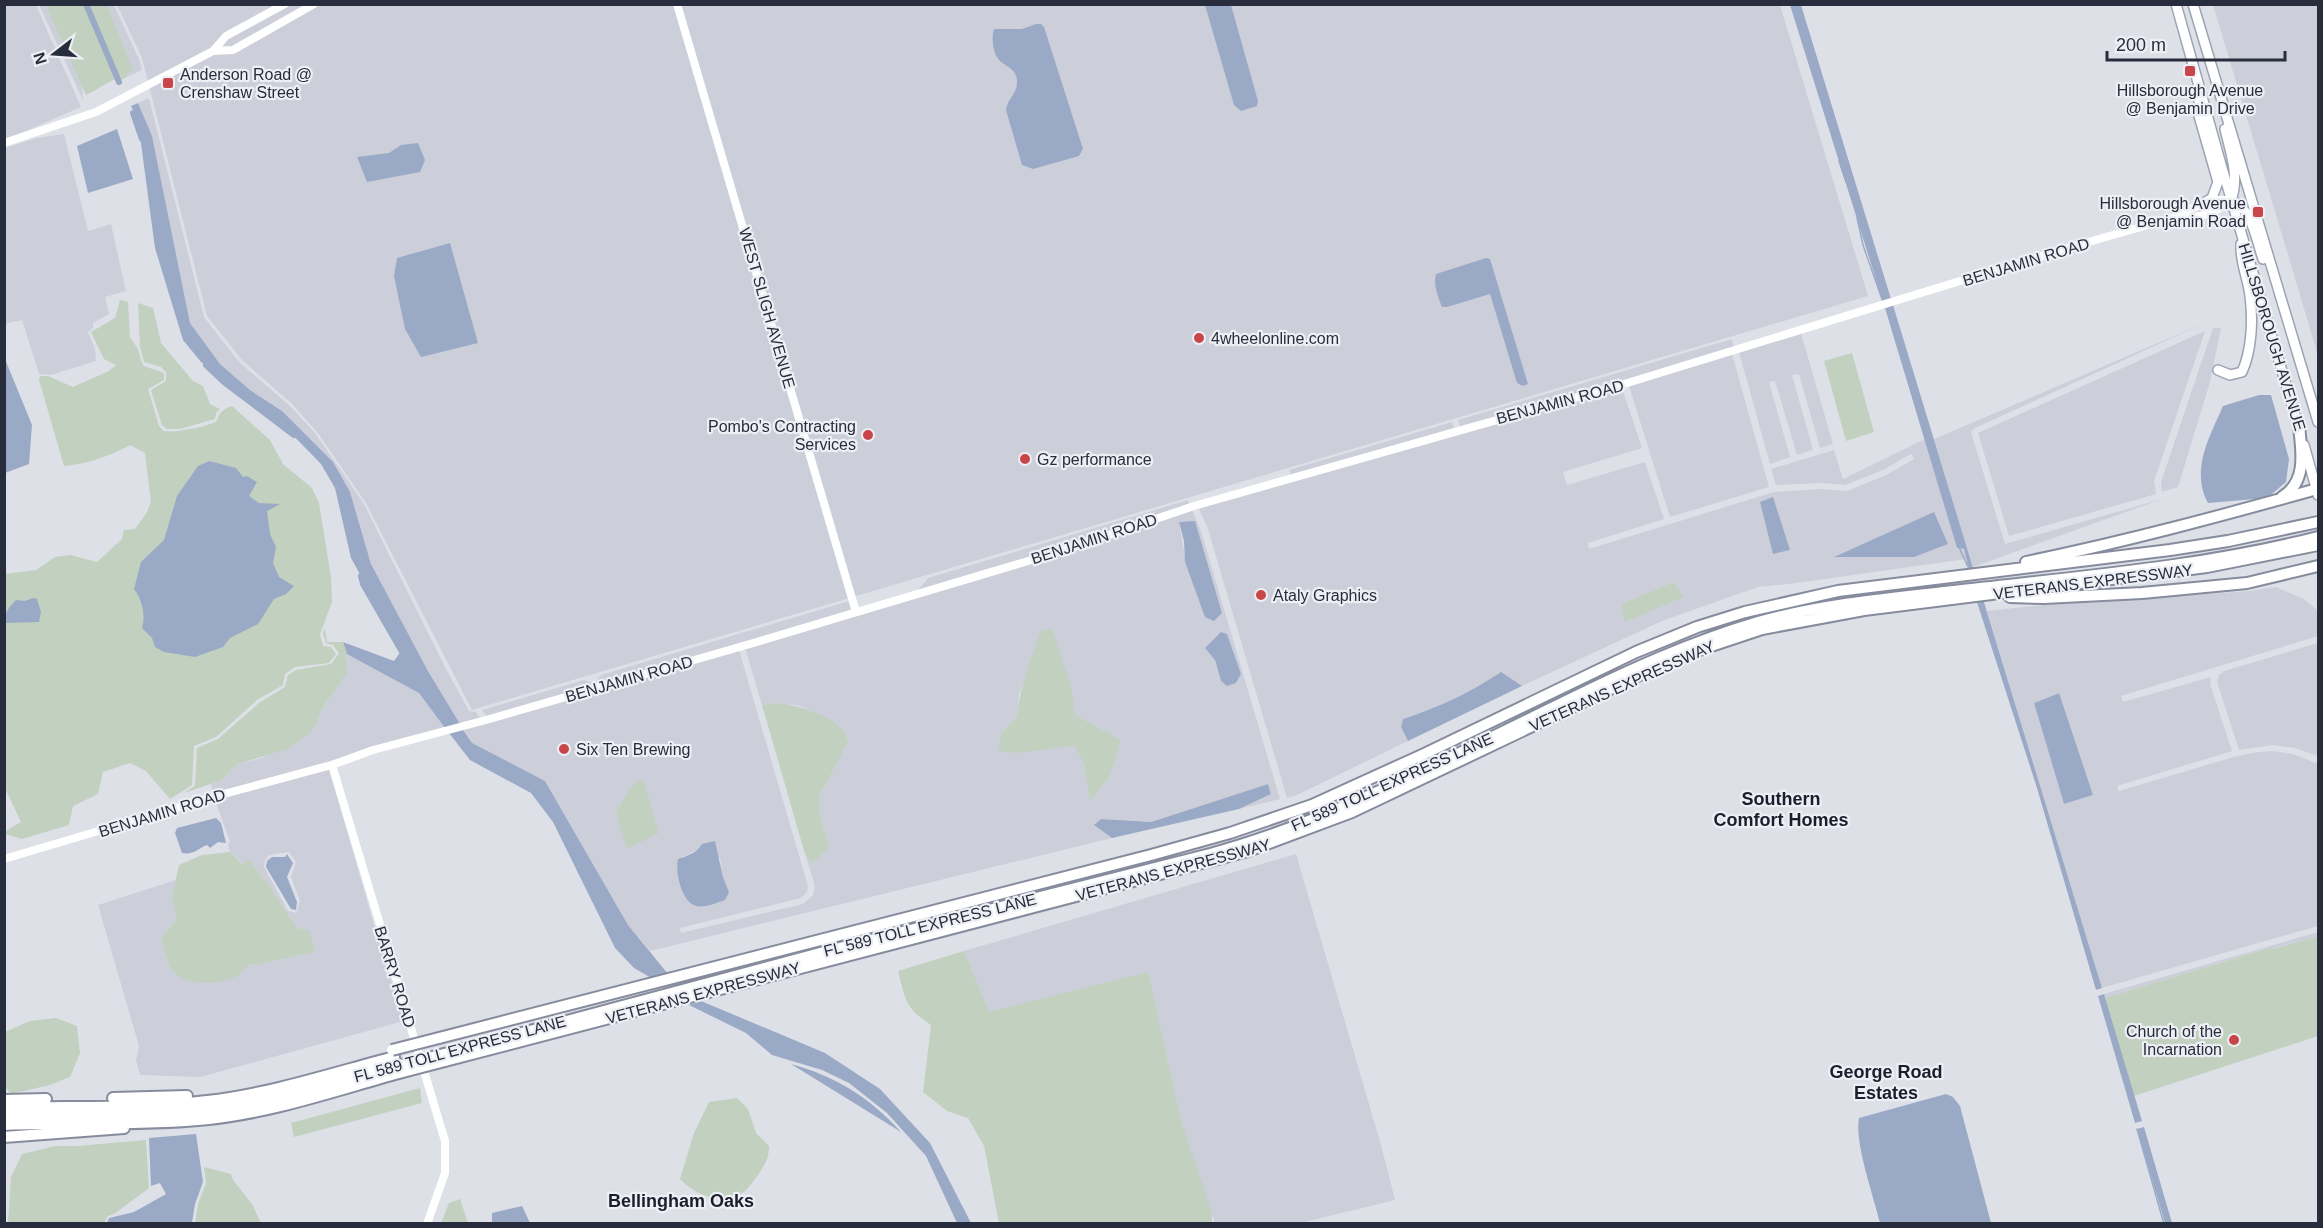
<svg xmlns="http://www.w3.org/2000/svg" width="2323" height="1228" viewBox="0 0 2323 1228" font-family="Arial,sans-serif">
  <style>
    .built { fill: #cccfd9; fill-rule: evenodd }
    .green { fill: #c1d0bf }
    .water { fill: #9aaac6 }
    .lines { fill: none; stroke-linecap: round; stroke-linejoin: round }
    .stream { stroke: #9aaac6; stroke-width: 1.5 }
    .canal { stroke: #9aaac6; stroke-width: 6 }
    .primary-casing { stroke: #9da3b2; stroke-width: 12 }
    .highway-casing { stroke: #868c9d; stroke-width: 14 }
    .secondary { stroke: #fff; stroke-width: 8 }
    .primary { stroke: #fff; stroke-width: 9 }
    .highway { stroke: #fff; stroke-width: 10 }
    .highway-bridge-casing { stroke: #868c9d; stroke-width: 14; stroke-linecap: butt }
    .highway-bridge { stroke: #fff; stroke-width: 10 }
    .poi-dot { fill: #c8464a; stroke: #edeff4; stroke-width: 2 }
    .labels { text-anchor: middle; dominant-baseline: central; stroke-width: 4.5; stroke-linejoin: round; paint-order: stroke }
    .poi-label { font-size: 16px; fill: #282d3d; stroke: #edeff4; text-anchor: start }
    .street-label { font-size: 16px; fill: #282d3d; stroke: #edeff4 }
    .neighbourhood-label { font-size: 18px; font-weight: bold; fill: #1a1e2d; stroke: #edeff4 }
  </style>
  <rect width="100%" height="100%" fill="#dee0e7"/>
  <path class="built" d="M5,5h31l45,102 -76,33z
    M39,5h18l23,57 3,38z
    M94,5h20l25,54 3,11 -15,7z
    M117,5h1663l88,291 -1396,414 -106,-207 -49,-71 -25,-28 -50,-44 -35,-44 -65,-258z
    M2213,5h105v351l-29,-98z
    M149,98l55,219 35,45 51,44 25,27 49,71 82,165 23,42 7,1 4,7 -20,5 -32,-53 -57,-107 -21,-72 -68,-81 -32,-21 -30,-26 -30,-41 -38,-186 -14,-34z
    M64,134l24,97 23,-7 15,67 -21,6 4,17 -16,9v5l-5,4 7,17 1,12 -45,14 -12,-1 -17,-54 -17,4v-176l32,-10z
    M2207,322l-234,107 -2,3 34,112 157,-45 -189,68 -39,-128z
    M2213,328h8l-11,54 -32,105 -16,5 -1,-10z
    M2205,331l-51,150 2,13 -147,42 -31,-103z
    M1801,333l32,111 -13,4 -21,-74 -7,1 21,75 -16,5 -22,-74 -6,1 21,75 -20,7 -31,-112z
    M1732,339l2,8 -110,34 -164,45 -2,-6z
    M1732,354l37,133 -99,30 -41,-131z
    M1622,388l20,60 -79,24 4,13 78,-23 19,57 -76,24 1,6 185,-57 47,-3 26,2 39,-16 28,-16 -3,-5 -28,16 -38,15 -24,-2 -45,2 -5,-16 63,-19 9,29 82,-40 32,109 7,1 2,10 -177,25 -31,3 -96,34 -140,65 -21,-13 -25,17 -22,11 -51,18 -2,8 7,14 -111,54 -10,3 -79,-269 -10,-22zM1673,582l10,15 -60,7z
    M1452,422l2,6 -163,47 -2,-5z
    M1188,500l1,4 -125,43 -146,43 10,-12z
    M1192,509l9,22 79,268 -41,10 32,-15 -3,-10 -117,38 -50,-3 -6,6 17,13 -462,113 -22,-26 -83,-144 -74,-38 -8,-13 276,-80 69,236 -1,6 -6,6 -121,30 1,5 122,-29 10,-9 2,-9 -10,-32 7,9 16,-15 -8,-33 -1,-18 30,-56 -9,-15 -40,-20 -21,-3 -17,2 -17,-57zM1179,523l41,85 2,5 -36,-51zM1040,631l32,59 3,25 45,25 -29,60 -7,-36 -10,-18 -28,3 -45,-16 16,-16 2,-23 11,-26zM1226,634l15,40 -20,7 -6,-21zM699,849l21,9 3,19 6,15 -49,-10 -2,-23z
    M2276,587l28,12 12,10 2,5v22l-197,60 2,6 88,-25 -1,7 22,67 -115,35 2,5 118,-35 21,-4 15,-1 20,3 25,10v162l-216,62 -115,-377 57,-6 206,-14zM2058,693l35,102 -29,9 -30,-101z
    M849,601l3,9 -365,107 -5,-7 102,-30 10,3 7,-8z
    M2318,643v113l-23,-8 -22,-3 -34,5 -22,-68 2,-7 5,-4z
    M346,652l73,41 26,35 -232,66 -2,-10 11,-4 15,-16 25,-6 53,-32 7,-17 25,-36z
    M329,769l48,166 27,86 -204,56 -60,-2 -4,-15 3,-14 -41,-141 78,-25 -4,17 4,23 -15,18 5,21 31,23 21,-1 22,-7 9,-10 8,1 57,-13 -5,-21 -12,-3 -30,-45 -18,-22 -6,3 -13,-12 -2,-7 2,-4 -15,-41zM289,852l7,10 -5,15 9,24 -4,12 -8,-2 -24,-44 1,-7 4,-5z
    M1296,854l85,291 14,55 -94,23h-86l-35,-106 -192,-105 -24,-61z
    M2318,932v4l-46,13 -1,-2 -166,51 -1,-4z"/>
  <path class="green" d="M46,5h61l26,65 -7,4 1,3 -8,4 -2,-3 -31,17z
    M120,300l8,2 2,35 8,12 4,14 2,3 20,7v7l-16,9 11,37 4,5c12,2 44,-4 54,-10 2,-10 7,-12 15,-15l38,34 13,24 29,24 7,15 12,74 1,25 -12,32 3,12 8,1 5,7 -7,9 -34,4 -10,7 -2,11 -26,15 -41,37 -22,9 -2,39 -22,14 -24,-28 -16,-8 -27,9 -5,22 -25,12 -4,19 -47,14 -17,-5 -1,-2 17,-10 -16,-34v-214l31,-4 19,-13 15,-2 27,7 25,-23 2,-9 11,-1 11,-15 5,-12 -6,-49 -15,-8c-20,11 -43,19 -66,21l-25,-86 1,-4h8l25,11 36,-16 7,-6 -12,-6 -13,-27 24,-14z
    M138,303l15,5 8,35 32,38 10,5 7,18 10,5 -4,4 -1,6 -35,10h-13l-5,-4 -11,-35 15,-9v-9l-5,-5 -17,-5 -4,-15z
    M1852,353l22,79 -28,9 -22,-80z
    M1673,582l11,15 -60,25 -2,-18z
    M325,628l2,14h16l3,10 1,21 -25,36 -7,17 -9,10 -18,13 -51,15 -15,16 -38,13 11,-7 2,-38 21,-9 41,-36 26,-16 3,-12 8,-5 35,-6 8,-11 -6,-8 -7,-2 -3,-10z
    M1052,629l20,61 3,25 46,25 -12,37 -19,24 -6,-37 -10,-18 -58,7 -18,-2 3,-18 16,-16c2,-30 15,-57 23,-86z
    M779,703c16,2 51,12 62,25 3,3 5,9 8,13l-30,56 1,18 9,33 -17,15 -7,-9 -43,-149z
    M643,778l16,55 -32,16 -11,-36 14,-25z
    M230,852l12,12 7,-4 18,23 30,45 13,3 4,21 -57,13 -8,-1c-3,4 -7,8 -10,11 -16,9 -45,11 -61,1 -11,-7 -14,-26 -17,-38l15,-18 -4,-23 7,-32 23,-10z
    M2318,936v100l-184,60 -29,-98 167,-51 1,2z
    M964,951l25,61 159,-40 32,145 32,96v10h-213l-15,-77 -16,-28 -21,-7 -24,-19 8,-67c-27,-18 -25,-25 -33,-54z
    M56,1018l21,8 3,27 -10,24 -20,8 -39,9 -6,-7v-55l25,-11z
    M420,1088l2,15 -128,34 -3,-14z
    M737,1098l11,11 8,24 13,13c0,13 -4,18 -11,29 -5,7 -11,16 -19,20 -19,11 -46,-2 -59,-16l14,-46 15,-31z
    M146,1140l3,48 -35,26 -6,2 -4,7h-96l3,-46 11,-23 33,-8h22z
    M204,1167l27,7 2,6 19,24 9,19h-66l3,-19 8,-21z
    M460,1199l8,24h-27l8,-20z"/>
  <path class="water" d="M1205,5h26l27,96 -1,5 -16,5 -7,-6z
    M1790,5h11l90,294 -8,3z
    M1036,24h5l3,3 39,122 -4,7 -46,13 -11,-4 -16,-55c1,-11 11,-16 11,-27 1,-13 -9,-15 -17,-22 -7,-6 -9,-24 -6,-32h28z
    M138,103l14,33 38,187 30,41 30,26 32,21 51,51 17,30 21,72 57,107 32,53 -15,4 -26,-35 -72,-39 -4,-12 51,19 8,-11 -51,-92 -16,-70 -14,-24 -39,-40 -81,-62 -18,-22 -28,-92 -17,-127 -7,-15z
    M117,129l16,50 -45,14 -11,-47z
    M418,143l7,17 -5,12 -53,10 -10,-25 32,-4 12,-8z
    M450,243l28,100 -57,14 -16,-28 -11,-53 3,-18z
    M1486,258l4,1 38,125 -5,2 -6,-3 -27,-89 -43,13h-5c-4,-10 -9,-23 -6,-33z
    M1893,305l81,266h-5l-5,-22 -7,-1 -72,-240z
    M5,359l27,66 -3,39 -24,9z
    M2259,395h12l18,64 -3,23 -19,16 -59,5c-18,-33 2,-67 15,-97z
    M209,461l27,7 7,9 4,-1 10,6 -8,14 10,7 21,1 -13,7 3,23 6,13 -3,16 6,14 15,9 -8,8 -12,5 -16,25 -28,14 -7,9 -28,10 -31,-5 -9,-5 -3,-9 -10,-10c4,-12 0,-29 -8,-39l7,-27 23,-22 13,-44 21,-30z
    M1773,497l17,53 -17,4 -13,-52z
    M1934,512l14,32 -34,13h-80z
    M1195,521l27,92 -8,8 -9,-4 -20,-55 -1,-21 -5,-19z
    M33,598l4,1 4,13 -2,10 -34,1c-1,-10 4,-16 11,-23l9,1z
    M1976,599h7l119,389 -6,2 -59,-202z
    M1221,632l6,2 14,40 -5,9 -9,3 -6,-5 -6,-21 -10,-12z
    M1501,672l21,14 -114,55 -7,-14 2,-8c36,-12 67,-26 98,-47z
    M2059,693l34,102 -29,9 -30,-101z
    M463,730l9,13 73,38 83,144 40,49 -15,5 -19,-11 -19,-20 -62,-126 -22,-29 -61,-33 -21,-27z
    M1268,784l3,10 -32,15 -127,29 -18,-13 7,-6 50,3z
    M216,818l5,5 5,20 -8,-1 -8,6 -3,-3c-10,4 -13,10 -25,8l-7,-20 2,-5z
    M715,841l8,36 6,15 -4,8c-9,3 -20,8 -29,6 -15,-4 -21,-35 -18,-47 9,-3 19,-6 24,-15z
    M287,854l6,9 -6,14 10,25 -1,8 -5,-1 -25,-42 1,-6 5,-4h13z
    M2104,994l38,127 -7,2 -37,-127z
    M701,1001l124,52 55,36 50,54 41,80h-14l-31,-67 -39,-43 -38,-30 -27,-13 -50,-15 -26,-22 -57,-28z
    M791,1064c46,13 78,33 110,68z
    M1946,1094l7,3 7,9 31,117h-111c-6,-26 -26,-81 -21,-105z
    M2144,1127l28,96h-7l-28,-94z
    M196,1134l7,48 -8,22 -3,19h-85l2,-5 25,-6 32,-18 -6,-11 -9,3 -2,-48z
    M522,1206l8,17h-38v-10z"/>
  <g class="lines">
    <path class="stream" d="M1839,161l7,21
      M1857,218l6,27 20,57
      M1959,547l9,20
      M2137,1129l27,95"/>
    <path class="canal" d="M86,4l33,78
      M133,113l9,26
      M206,365l18,17 70,53
      M361,576l2,8 42,73"/>
    <g class="primary-casing">
      <path id="primary" d="M2176,4l46,164 78,264
        M2193,4l125,418
        M2199,101v15l19,66 -6,16 -11,7
        M2225,129c5,22 15,48 6,71
        M2231,200c21,8 25,39 32,59
        M2218,370l12,5 12,-3c10,-22 11,-53 8,-76 -2,-18 -10,-33 -9,-52
        M2304,445l14,50"/>
    </g>
    <g class="highway-casing">
      <path id="highway" d="M2282,497c25,-15 20,-45 17,-70
        M2026,562c98,-20 194,-46 291,-73
        M2010,597l34,1 98,-5 105,-10 71,-17
        M439,1038l712,-183 79,-22 82,-28 110,-50 214,-103 61,-25 48,-15 93,-21 332,-41 58,-9 90,-19
        M444,1054l380,-102 386,-98c124,-34 238,-96 354,-152 63,-31 126,-60 194,-80 64,-18 131,-24 196,-31 120,-14 248,-24 364,-54
        M445,1061l803,-210 104,-39 296,-141 51,-21 63,-21 102,-19 343,-43 111,-22
        M113,1098l74,-2
        M4,1100l42,-1
        M4,1108c68,-2 136,1 203,-7 63,-7 126,-28 187,-44
        M4,1117c69,-3 138,2 206,-7 64,-7 125,-29 187,-44
        M4,1125c69,-3 137,1 205,-6 65,-7 128,-29 190,-46
        M4,1137l120,-9"/>
    </g>
    <path class="secondary" d="M677,4l179,608
      M213,51l13,-15 59,-32
      M4,143l92,-31 117,-61 20,-1 81,-46
      M2183,215c15,6 37,-5 48,-15
      M332,765l113,376v32l-18,51
      M4,859l216,-64 112,-30 41,-15 113,-30 264,-76 315,-94 129,-44 430,-122 447,-137 112,-32 3,-5 31,-10h14"/>
    <use href="#primary" class="primary"/>
    <use href="#highway" class="highway"/>
    <g class="highway-bridge-casing">
      <path id="highway-bridge" d="M392,1050l47,-12
        M397,1066l47,-12
        M399,1073l46,-12"/>
    </g>
    <use href="#highway-bridge" class="highway-bridge"/>
  </g>
  <g class="poi-dot">
    <rect x="2184" y="65" width="12" height="12" rx="3"/>
    <rect x="162" y="77" width="12" height="12" rx="3"/>
    <rect x="2252" y="206" width="12" height="12" rx="3"/>
    <circle cx="1199" cy="338" r="6"/>
    <circle cx="868" cy="435" r="6"/>
    <circle cx="1025" cy="459" r="6"/>
    <circle cx="1261" cy="595" r="6"/>
    <circle cx="564" cy="749" r="6"/>
    <circle cx="2234" cy="1040" r="6"/>
  </g>
  <g class="labels">
    <g class="poi-label">
      <text x="180" y="74">Anderson Road @<tspan x="180" dy="18">Crenshaw Street</tspan></text>
      <text x="2190" y="90" text-anchor="middle">Hillsborough Avenue<tspan x="2190" dy="18">@ Benjamin Drive</tspan></text>
      <text x="2246" y="203" text-anchor="end">Hillsborough Avenue<tspan x="2246" dy="18">@ Benjamin Road</tspan></text>
      <text x="1211" y="338">4wheelonline.com</text>
      <text x="856" y="426" text-anchor="end">Pombo's Contracting<tspan x="856" dy="18">Services</tspan></text>
      <text x="1037" y="459">Gz performance</text>
      <text x="1273" y="595">Ataly Graphics</text>
      <text x="576" y="749">Six Ten Brewing</text>
      <text x="2222" y="1031" text-anchor="end">Church of the<tspan x="2222" dy="18">Incarnation</tspan></text>
    </g>
    <g class="street-label">
      <text transform="translate(2026 262) rotate(-17)">BENJAMIN ROAD</text>
      <text transform="translate(767 308) rotate(74)">WEST SLIGH AVENUE</text>
      <text transform="translate(2272 337) rotate(73)">HILLSBOROUGH AVENUE</text>
      <text transform="translate(1560 402) rotate(-15)">BENJAMIN ROAD</text>
      <text transform="translate(1094 539) rotate(-18)">BENJAMIN ROAD</text>
      <text transform="translate(2093 582) rotate(-7)">VETERANS EXPRESSWAY</text>
      <text transform="translate(629 679) rotate(-16)">BENJAMIN ROAD</text>
      <text transform="translate(1622 686) rotate(-24)">VETERANS EXPRESSWAY</text>
      <text transform="translate(1392 782) rotate(-24)">FL 589 TOLL EXPRESS LANE</text>
      <text transform="translate(162 813) rotate(-17)">BENJAMIN ROAD</text>
      <text transform="translate(1173 870) rotate(-15)">VETERANS EXPRESSWAY</text>
      <text transform="translate(930 925) rotate(-14)">FL 589 TOLL EXPRESS LANE</text>
      <text transform="translate(395 977) rotate(73)">BARRY ROAD</text>
      <text transform="translate(703 993) rotate(-15)">VETERANS EXPRESSWAY</text>
      <text transform="translate(460 1049) rotate(-15)">FL 589 TOLL EXPRESS LANE</text>
    </g>
    <g class="neighbourhood-label">
      <text x="1781" y="799">Southern<tspan x="1781" dy="21">Comfort Homes</tspan></text>
      <text x="1886" y="1072">George Road<tspan x="1886" dy="21">Estates</tspan></text>
      <text x="681" y="1201">Bellingham Oaks</text>
    </g>
  </g>
  <rect width="2323" height="1228" fill="none" stroke="#282d3d" stroke-width="12"/>
  <g transform="translate(54 54) rotate(253)" stroke="#edeff4" stroke-width="4.5" paint-order="stroke">
  <path d="M0-4.5L10 22L0 15L-10 22Z" fill="#282d3d"/>
  <text y="-9" font-size="16" font-weight="bold" text-anchor="middle" fill="#282d3d">N</text>
  </g>
  <path d="M2107 51v9h178v-9" fill="none" stroke="#282d3d" stroke-width="3"/>
  <text x="2116" y="51" font-size="18" fill="#282d3d" stroke="#edeff4" stroke-width="4.5" paint-order="stroke">200 m</text>
</svg>
